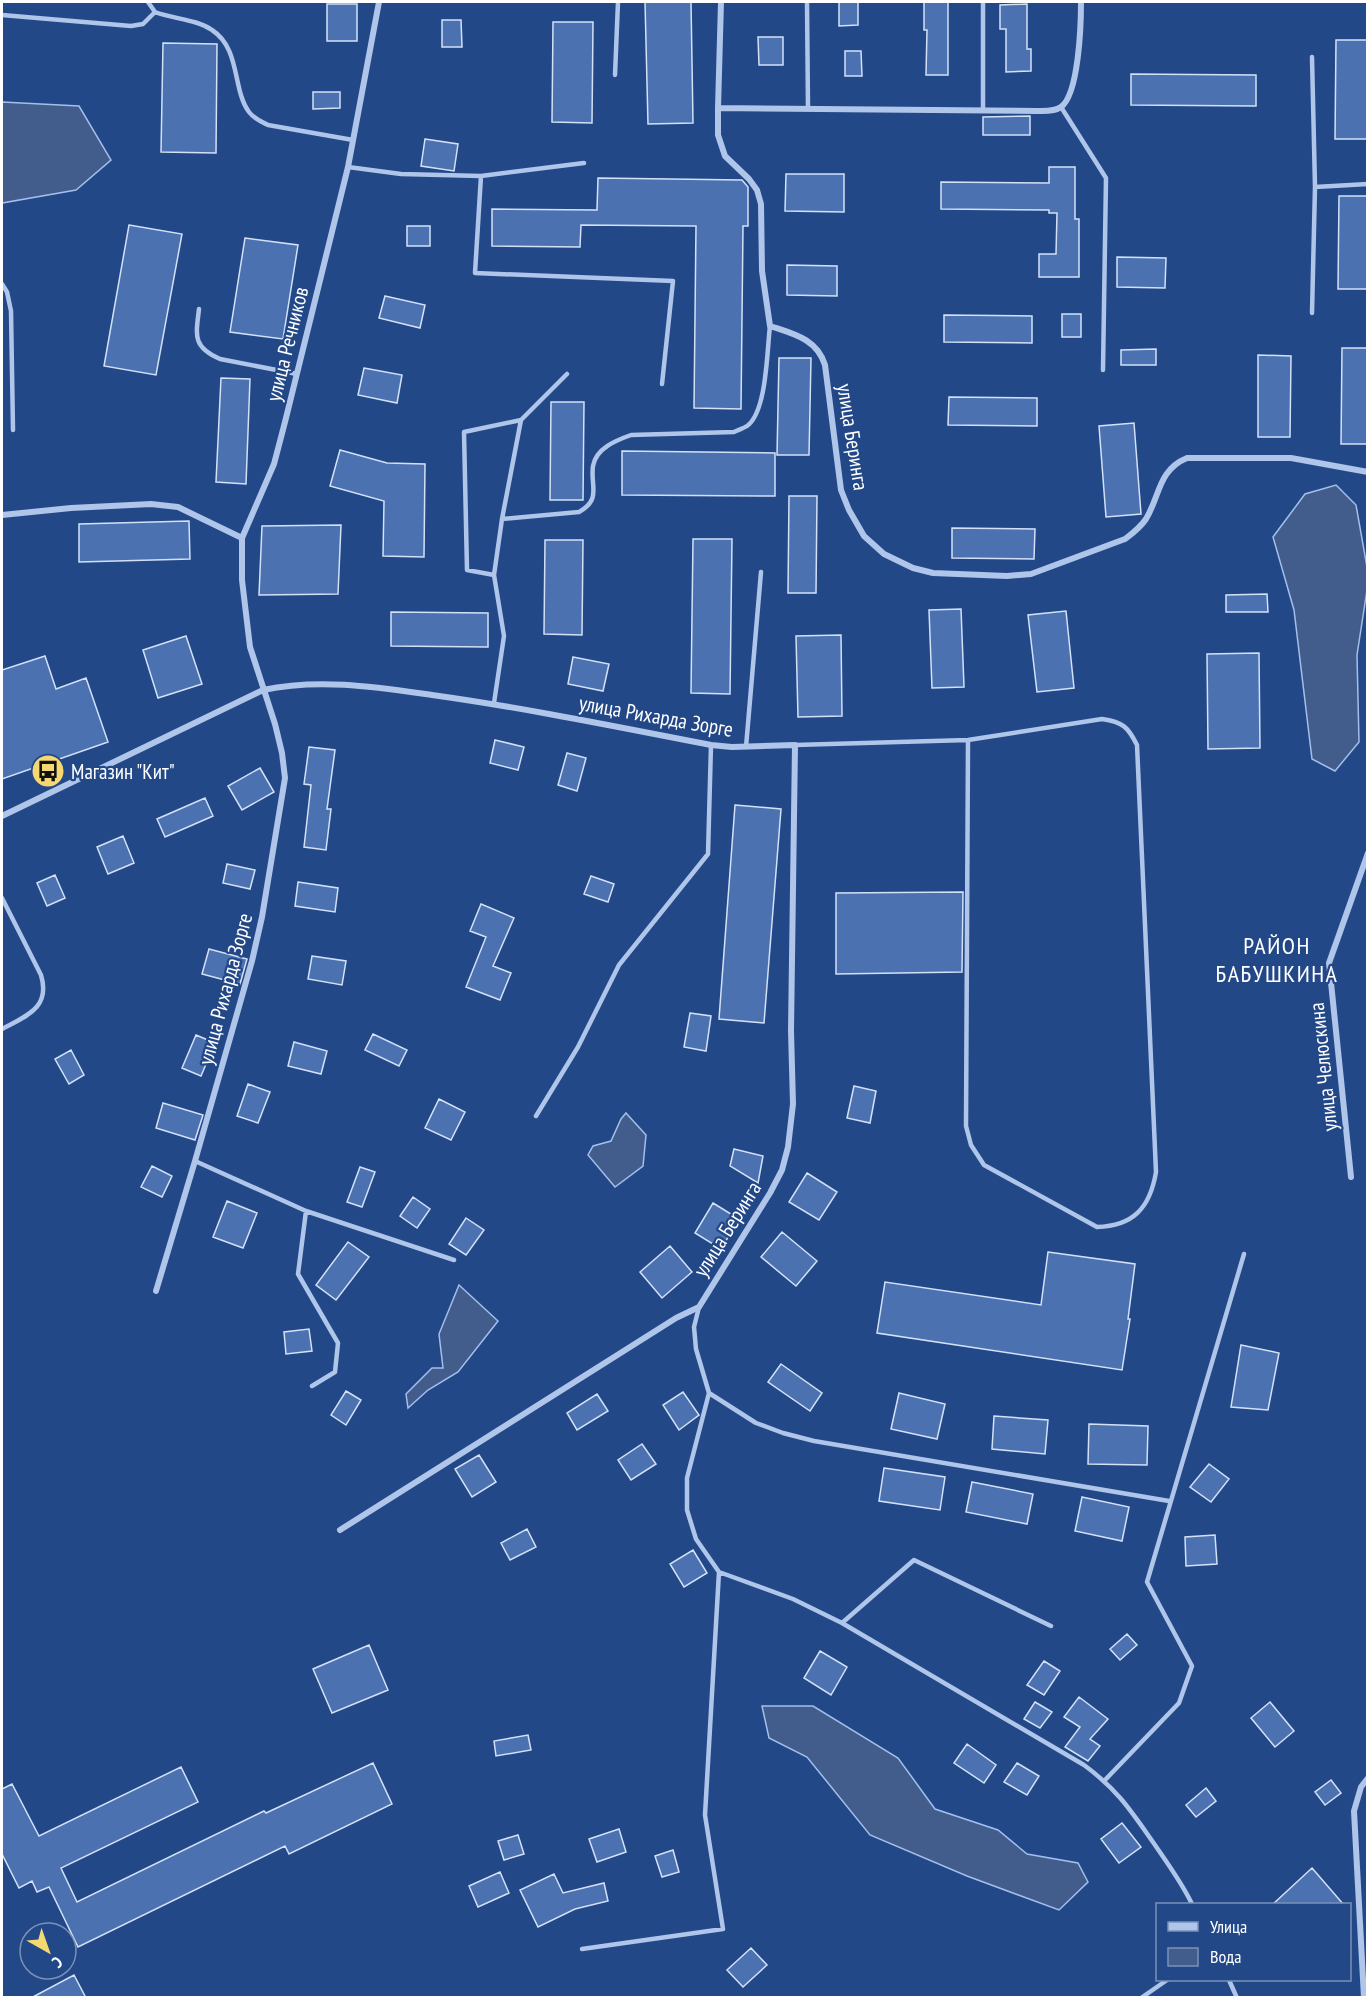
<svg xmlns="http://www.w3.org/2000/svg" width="1369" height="1999" viewBox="0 0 1369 1999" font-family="'PT Sans Narrow',sans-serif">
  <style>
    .water { fill: #425d8c; stroke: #a3bfeb; stroke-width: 1.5 }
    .building { fill: #4b71b0; stroke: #d3e1f7; stroke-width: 1.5 }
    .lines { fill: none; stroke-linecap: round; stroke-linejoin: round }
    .service { stroke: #afc5ea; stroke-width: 4.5 }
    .minor { stroke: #afc5ea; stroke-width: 6 }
    .labels { text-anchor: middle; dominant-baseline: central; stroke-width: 4.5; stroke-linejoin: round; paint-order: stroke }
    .street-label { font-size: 21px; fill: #fff; stroke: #234888 }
    .poi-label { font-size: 21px; fill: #fff; stroke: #234888; text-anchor: start }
    .quarter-label { font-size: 24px; letter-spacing: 1.5px; fill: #fff; stroke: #234888 }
  </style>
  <rect width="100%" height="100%" fill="#234888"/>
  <path class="water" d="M2,102l77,4 32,54 -35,30 -74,13z
    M1336,485l20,20 11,62v23l-10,65 2,87 -24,29 -23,-12 -18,-149 -21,-73 32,-43z
    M626,1113l20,22 -3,31 -28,21 -27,-32 5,-9 18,-5 10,-22z
    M459,1285l39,36 -40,51 -30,18 -20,18 -2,-14 26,-26h11l-4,-34z
    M762,1706h51l85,52 37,51 63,21 29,24 51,9 10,19 -29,28 -92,-34 -97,-41 -63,-78 -38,-19z"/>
  <path class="building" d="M645,2h46l2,121 -45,1z
    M839,2h19v23l-19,1z
    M924,2h24v73h-22l1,-45h-3z
    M327,4h30v37h-30z
    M1027,4v45h4v22l-25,1v-43h-6v-24z
    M442,20h19l1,27h-20z
    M553,22h40l-1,101 -40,-1z
    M758,37h25v28h-24z
    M1336,40h32v99h-33z
    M163,43l54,1 -1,109 -55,-1z
    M845,51h16l1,25h-17z
    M1131,74l125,1v31l-125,-1z
    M313,92h27v16l-27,1z
    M1030,116v19h-47v-18z
    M425,139l33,5 -4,27 -33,-5z
    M1049,167h26v52h4v58h-40v-23h17l1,-41h-8v-3l-108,-1v-27l108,1z
    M786,174h58v38l-59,-1z
    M598,178l144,2 6,7v39h-5l-2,183 -47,-1 2,-182 -115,-1 -1,22 -88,-1v-37l105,1z
    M1339,196h29v93h-30z
    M129,225l53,9 -26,141 -52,-9z
    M407,226h23v20h-23z
    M245,238l53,7 -15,94 -53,-7z
    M1117,257l49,1 -1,30 -48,-1z
    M787,265l50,1v30l-50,-1z
    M385,296l40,9 -5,23 -41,-10z
    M1062,314h19v23h-19z
    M944,315l88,1v27l-88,-1z
    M1342,348h26v96h-27z
    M1156,349v16h-35v-15z
    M1258,355l33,1 -1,81h-32z
    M779,358h32l-2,97h-32z
    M364,368l38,7 -5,28 -39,-8z
    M221,378l29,1 -4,105 -30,-2z
    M949,397l88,1v28l-89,-1z
    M551,402h33l-1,98h-33z
    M1134,423l7,91 -35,3 -7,-91z
    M340,450l47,13 38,1 -1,93 -41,-1 1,-55 -54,-15z
    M622,451l153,2v43l-153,-1z
    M789,496h28l-1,97h-28z
    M189,521l1,38 -111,3v-38z
    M341,525l-3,69 -79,1 3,-69z
    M952,528l83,1 -1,30 -82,-1z
    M693,539h39l-2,155 -39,-1z
    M545,540h38l-1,95 -38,-1z
    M1267,594l1,18h-42v-17z
    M961,609l3,78 -32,1 -3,-78z
    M1066,611l8,77 -37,4 -9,-77z
    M391,612l97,1v34l-97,-1z
    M841,635l1,81 -44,1 -2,-81z
    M186,636l16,48 -44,14 -15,-48z
    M1259,653l1,95 -52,1 -1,-95z
    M45,656l11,33 30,-11 22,64 -106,37v-109z
    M573,657l36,7 -6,27 -35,-7z
    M495,740l29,7 -6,23 -28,-7z
    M309,747l26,3 -8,59h4l-5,41 -22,-3 7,-62 -7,-1z
    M567,753l19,5 -9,33 -19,-6z
    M260,768l14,24 -32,18 -14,-24z
    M205,798l8,18 -48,21 -8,-18z
    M735,805l46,4 -17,214 -45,-4z
    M123,836l11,27 -26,11 -11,-27z
    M227,864l28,6 -5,19 -27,-6z
    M55,875l10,23 -18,8 -10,-23z
    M591,876l23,8 -6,18 -24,-8z
    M298,882l40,6 -3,24 -40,-6z
    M963,892l-1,80 -126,2v-81z
    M481,904l33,14 -21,48 18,7 -11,27 -34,-13 20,-50 -16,-6z
    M209,949l38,10 -7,25 -38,-10z
    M312,956l34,5 -4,24 -34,-6z
    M690,1013l21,3 -5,35 -22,-4z
    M373,1034l34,16 -8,16 -34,-16z
    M196,1035l19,8 -14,33 -19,-8z
    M294,1042l33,9 -6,23 -33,-8z
    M71,1050l13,25 -15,9 -14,-25z
    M248,1084l22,8 -12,31 -21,-7z
    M854,1086l22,5 -6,32 -23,-5z
    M439,1099l26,13 -14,28 -26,-12z
    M163,1103l40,12 -8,25 -39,-12z
    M734,1149l29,7 -5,27 -28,-17z
    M152,1166l20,10 -10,21 -21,-10z
    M360,1167l15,5 -13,35 -15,-5z
    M807,1173l30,19 -18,28 -30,-18z
    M413,1197l17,12 -13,19 -17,-12z
    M227,1201l30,12 -14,35 -30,-11z
    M713,1203l26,16 -18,30 -26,-16z
    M466,1218l18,12 -18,25 -17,-11z
    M782,1232l35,29 -21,25 -35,-29z
    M348,1242l21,15 -33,43 -20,-15z
    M670,1246l22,26 -30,26 -22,-26z
    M1048,1252l87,12 -7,55h2l-8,51 -245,-37 8,-51 156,23z
    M309,1329l3,22 -26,3 -2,-22z
    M1241,1345l38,8 -11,57 -37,-3z
    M781,1364l41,29 -12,18 -42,-29z
    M346,1391l15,9 -15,25 -15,-10z
    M683,1392l16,23 -20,15 -16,-25z
    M899,1393l46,11 -8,35 -46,-10z
    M597,1394l11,17 -31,19 -10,-17z
    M994,1416l54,4 -3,34 -53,-5z
    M1089,1424l59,2 -1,39 -59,-1z
    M642,1444l14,20 -25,16 -13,-20z
    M479,1455l17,27 -24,15 -17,-28z
    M1209,1464l20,15 -18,23 -21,-15z
    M884,1468l61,9 -5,33 -61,-9z
    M972,1482l61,12 -6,30 -61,-12z
    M1082,1497l47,10 -7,34 -47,-10z
    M527,1529l9,18 -26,13 -9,-17z
    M1215,1535l2,29 -31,2 -1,-29z
    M693,1550l14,23 -23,14 -14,-23z
    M1127,1634l10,11 -17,15 -10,-11z
    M369,1645l19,45 -56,23 -19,-44z
    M820,1651l27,16 -16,28 -27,-17z
    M1044,1661l16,10 -16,24 -17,-10z
    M1079,1697l29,22 -18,20 10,7 -12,15 -23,-14 15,-20 -16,-10z
    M1035,1702l17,10 -12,16 -16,-9z
    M1270,1702l24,29 -19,16 -24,-29z
    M528,1735l3,15 -35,6 -2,-15z
    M967,1744l29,21 -12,18 -30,-20z
    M373,1763l19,41 -103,50 -4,-8 -207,101 -29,-60 -12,5 -5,-11 -13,7 -17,-34v-65l10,-5 27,52 142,-69 17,35 -137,66 16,34 187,-91 2,2z
    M1017,1763l22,13 -12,19 -23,-13z
    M1331,1780l10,13 -16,12 -10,-13z
    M1206,1788l10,13 -20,16 -10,-12z
    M1122,1823l19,24 -22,16 -18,-24z
    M619,1829l7,23 -29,10 -8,-23z
    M518,1835l6,19 -20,6 -6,-19z
    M673,1850l6,22 -17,5 -7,-21z
    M1312,1868l32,37h-72z
    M500,1872l9,21 -31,14 -9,-21z
    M554,1874l9,19 41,-10 4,18 -33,8 -37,18 -18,-37z
    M751,1948l16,17 -24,22 -16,-17z
    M74,1975l12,23h-55z"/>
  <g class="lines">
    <path class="service" d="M148,2l7,10
      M807,2l1,106
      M983,2v108
      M2,15l129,11 12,-2 12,-12c18,7 41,7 57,18 29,19 20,59 37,82 5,7 13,10 19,13l85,15
      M615,75l3,-73
      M1061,107l45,71 -3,192
      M348,167l53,7 80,2 -6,97 198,8 -11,103
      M481,176l103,-13
      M1315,187l53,-3
      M2,284l5,8 4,19 2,119
      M199,309c-3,26 -7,38 21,50l77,15
      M1312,313l3,-126 -3,-130
      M502,519l77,-7c23,-13 11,-26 14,-46 3,-18 24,-26 38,-31l103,-3c4,-2 10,-4 13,-6 20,-14 20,-77 23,-100
      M494,575l-27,-5 -3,-138 57,-12
      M494,703l10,-67 -10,-61 8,-56 19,-99 46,-46
      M795,745l173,-5 134,-21c21,3 26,8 35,26l19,427c-6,36 -23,54 -59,55l-113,-62 -13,-20 -5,-19 2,-386
      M746,747l15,-175
      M2,898l39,77c10,33 -15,41 -39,54
      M536,1116l42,-69 41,-82 89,-111 3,-109
      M195,1161l111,50 148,49
      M306,1211l-8,63 40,69 -3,29 -23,14
      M699,1307l-5,20 2,22 13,44 -22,85v32l9,29 23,33 74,27 49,24 242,142c34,25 47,46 71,80 13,19 27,38 37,59
      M709,1393l47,30 27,10 31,8 355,60
      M842,1623l72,-63 137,66
      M1105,1780l74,-77 13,-37 -45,-84 97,-328
      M582,1949l141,-20 -18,-114 14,-243
      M1229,1980l8,18
      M1141,1998l26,-18"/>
    <path class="minor" d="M721,2l-3,106 319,3c7,0 17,1 24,-4 18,-13 20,-84 20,-105
      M718,108v27l7,21 24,23 8,11 4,14 1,67 8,55c24,8 47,13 55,39l16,125 8,20 15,26 20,18 29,14 20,5 74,3 24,-2 94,-35c8,-6 15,-11 21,-20 14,-23 12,-49 41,-61h104l77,14
      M2,515l69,-7 80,-4 27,3 64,31
      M2,816l261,-126c56,-12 113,-3 169,5 93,13 186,32 279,50l21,2 63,-2 -4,286 2,73 -5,43 -6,23 -12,23 -71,114 -23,11 -336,212
      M1351,1177l-22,-214 39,-110
      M156,1291l39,-130 57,-200 10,-44 23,-139 -3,-25 -7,-29 -25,-77 -8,-67v-42l32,-74 11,-42 63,-255 31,-165
      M1364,1998l-10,-187 7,-24 7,-9"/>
  </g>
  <defs>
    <g id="bus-disc" transform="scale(1.725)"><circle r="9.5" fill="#f5d871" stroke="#234888"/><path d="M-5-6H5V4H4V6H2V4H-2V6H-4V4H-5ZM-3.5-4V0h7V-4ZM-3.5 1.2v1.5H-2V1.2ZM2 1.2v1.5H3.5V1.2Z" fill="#111"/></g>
  </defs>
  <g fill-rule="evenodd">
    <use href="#bus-disc" x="48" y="771"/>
  </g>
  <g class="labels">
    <g class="street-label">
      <text transform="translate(287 344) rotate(-76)">улица Речников</text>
      <text transform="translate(853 437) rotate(81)">улица Беринга</text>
      <text transform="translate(656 716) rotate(10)">улица Рихарда Зорге</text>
      <text transform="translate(225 989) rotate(-75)">улица Рихарда Зорге</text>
      <text transform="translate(1323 1067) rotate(-96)">улица Челюскина</text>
      <text transform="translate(727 1229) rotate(-58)">улица Беринга</text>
    </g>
    <g class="poi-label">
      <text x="71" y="771">Магазин "Кит"</text>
    </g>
    <g class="quarter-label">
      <text x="1277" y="945">РАЙОН<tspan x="1277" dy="28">БАБУШКИНА</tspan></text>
    </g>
  </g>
  <rect width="1369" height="1999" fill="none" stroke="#ffffff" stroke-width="6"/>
  <rect x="1156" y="1903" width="195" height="78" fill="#234888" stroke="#7b91b8" stroke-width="1.5"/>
  <rect x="1168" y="1922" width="30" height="9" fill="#afc5ea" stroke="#7b91b8" stroke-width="1.5"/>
  <text x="1210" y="1933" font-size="18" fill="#ffffff">Улица</text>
  <rect x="1168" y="1948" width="30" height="18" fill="#425d8c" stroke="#7b91b8" stroke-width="1.5"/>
  <text x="1210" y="1963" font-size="18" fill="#ffffff">Вода</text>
  <g transform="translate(48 1951) rotate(140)"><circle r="28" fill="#234888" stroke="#7b91b8" stroke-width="1.5"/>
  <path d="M0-4.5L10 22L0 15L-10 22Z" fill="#f5d871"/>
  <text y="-9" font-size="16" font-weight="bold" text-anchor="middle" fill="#ffffff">С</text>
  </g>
</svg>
